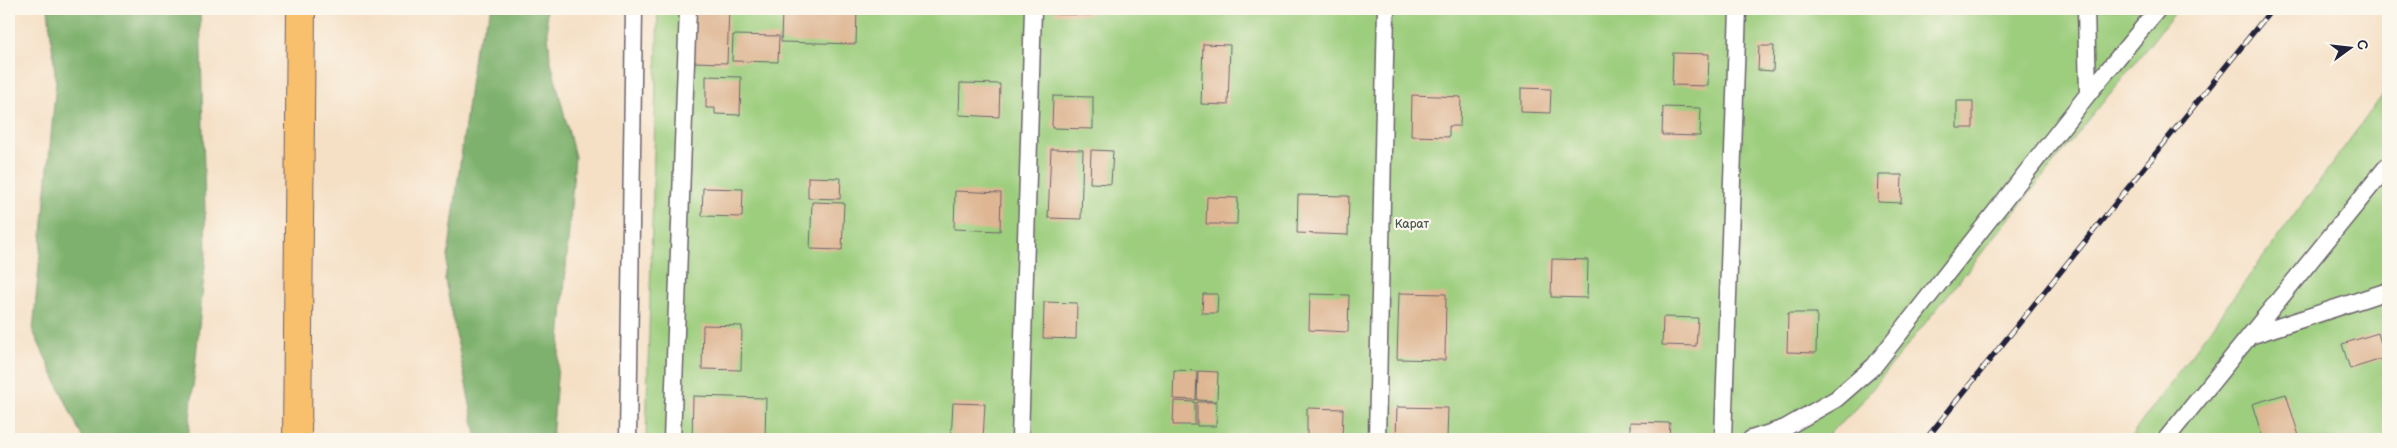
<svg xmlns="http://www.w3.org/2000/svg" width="2397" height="448" viewBox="0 0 2397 448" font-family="'Balsamiq Sans',sans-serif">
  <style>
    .green { fill: #9dce7e; stroke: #60785c }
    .forest { fill: #7eb16d; stroke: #506a54 }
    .building { fill: #deb693 }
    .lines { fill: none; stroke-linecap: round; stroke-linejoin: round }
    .lane-casing { stroke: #6c646c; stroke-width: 19 }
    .primary-casing { stroke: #6c646c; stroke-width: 30 }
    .lane { stroke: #fff; stroke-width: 16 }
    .primary { stroke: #f8bf6c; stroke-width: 28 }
    .rail-casing { stroke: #22223b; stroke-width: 5.5 }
    .rail { stroke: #fbf7ec; stroke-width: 4; stroke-dasharray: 11; stroke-linecap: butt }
    .labels { text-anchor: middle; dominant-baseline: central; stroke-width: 4.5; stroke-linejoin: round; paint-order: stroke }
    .park-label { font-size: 12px; fill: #47564f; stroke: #fbf7ec }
  </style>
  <rect width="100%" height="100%" fill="#fbf7ec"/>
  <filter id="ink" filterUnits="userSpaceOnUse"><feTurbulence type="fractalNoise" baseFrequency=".02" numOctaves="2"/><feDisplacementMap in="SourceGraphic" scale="10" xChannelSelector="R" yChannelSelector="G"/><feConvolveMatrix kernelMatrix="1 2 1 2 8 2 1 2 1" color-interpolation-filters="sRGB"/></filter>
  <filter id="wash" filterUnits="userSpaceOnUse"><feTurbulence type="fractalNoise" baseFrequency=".0096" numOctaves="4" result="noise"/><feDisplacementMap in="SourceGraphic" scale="20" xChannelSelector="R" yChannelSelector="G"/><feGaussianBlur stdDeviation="1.12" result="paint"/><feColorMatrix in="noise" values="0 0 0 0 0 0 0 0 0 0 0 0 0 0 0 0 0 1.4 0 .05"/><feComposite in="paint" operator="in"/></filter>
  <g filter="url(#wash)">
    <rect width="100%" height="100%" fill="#f5e0c6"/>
    <path class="green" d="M658,9h1520l-322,400 -33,30h-1177z
      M2388,88v351h-259z"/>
    <path class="forest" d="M48,9h152l6,245 -18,185h-105l-50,-108 23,-249z
      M492,9h54l4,49 25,99 -23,282h-75l-32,-159 30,-233z"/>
    <g id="blocks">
      <path class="building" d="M694,9h35l-2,54 -35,-1z
        M782,9h75l-1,35 -75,-2z
        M1055,9h37l-1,6 -36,-1z
        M733,35l46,1 -1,26 -46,-1z
        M1203,44l27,1 -2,60 -27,-1z
        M1759,46h15l-1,25 -15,-1z
        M1673,53l36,1 -1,32 -36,-1z
        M706,76l35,1 -1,38 -25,-1v-6h-9z
        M960,83l40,1 -1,33 -40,-2z
        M1521,88l30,1 -1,24 -29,-1z
        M1412,95l49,2 -1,29h-11v11l-38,-1z
        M1053,96l40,1v32l-41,-1z
        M1957,101h16v27h-16z
        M1663,107l38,1 -1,28 -38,-1z
        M1051,149l32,1 -2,69 -33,-1z
        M1091,150l22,1 -2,33 -21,-1z
        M1879,175h23l-1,28 -23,-1z
        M808,177l33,1 -1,21 -32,-1z
        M703,188l40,1 -1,28 -40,-1z
        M955,191l46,2 -1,38 -46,-2z
        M1298,195l51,1 -1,39 -51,-2z
        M1207,197l31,1 -1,26h-31z
        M812,202l32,1 -2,47 -32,-1z
        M1552,259l36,1 -1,38 -36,-1z
        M1399,293l47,1 -1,66 -48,-1z
        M1203,294h15l-1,19h-15z
        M1310,294l39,1 -1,37 -39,-2z
        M1044,302l33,1 -1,36 -33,-1z
        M1788,313h29l-1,40 -29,-1z
        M1663,317l35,1 -2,28 -34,-1z
        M703,325l39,1 -1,44 -39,-1z
        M2378,333l7,25 -35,11 -8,-25z
        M1174,370l23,1 -1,29 -23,-1z
        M1198,371l20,1 -1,29 -20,-1z
        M2286,394l14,45h-37l-11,-35z
        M693,396l73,2 -1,41h-73z
        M1174,401l21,1v23h-22z
        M1197,402h20l-1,24h-19z
        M953,403l32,1 -2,35h-32z
        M1397,407l51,1 -1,31h-51z
        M1307,408l36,1 -1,30h-35z
        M1630,422l40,1 -1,16h-39z"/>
    </g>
  </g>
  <g filter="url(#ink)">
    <use href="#blocks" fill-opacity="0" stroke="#6c646c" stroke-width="1"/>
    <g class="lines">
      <g class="lane-casing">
        <path id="lane" d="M2088,94l70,-85
          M2253,335l135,-44
          M628,439l6,-430
          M672,439l16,-430
          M1020,439l13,-430
          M1377,439l9,-430
          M1723,439l15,-430
          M1751,439l34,-11 51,-29 38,-33 214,-272 -2,-85
          M2166,439l222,-274"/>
      </g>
      <g class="primary-casing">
        <path id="primary" d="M297,439l4,-430"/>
      </g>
      <use href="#lane" class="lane"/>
      <use href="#primary" class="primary"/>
      <g class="rail-casing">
        <path id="rail" d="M1926,439l346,-430"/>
      </g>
      <use href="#rail" class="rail"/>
    </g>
  </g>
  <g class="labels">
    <g class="park-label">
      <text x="1412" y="224">Карат</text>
    </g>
  </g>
  <rect width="2397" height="448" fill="none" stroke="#fbf7ec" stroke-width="30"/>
  <g transform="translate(2350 48) rotate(75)" stroke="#fbf7ec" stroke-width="4" paint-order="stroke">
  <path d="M0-4L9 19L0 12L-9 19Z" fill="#22223b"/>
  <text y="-8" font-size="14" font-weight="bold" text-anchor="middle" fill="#22223b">С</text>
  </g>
</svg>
